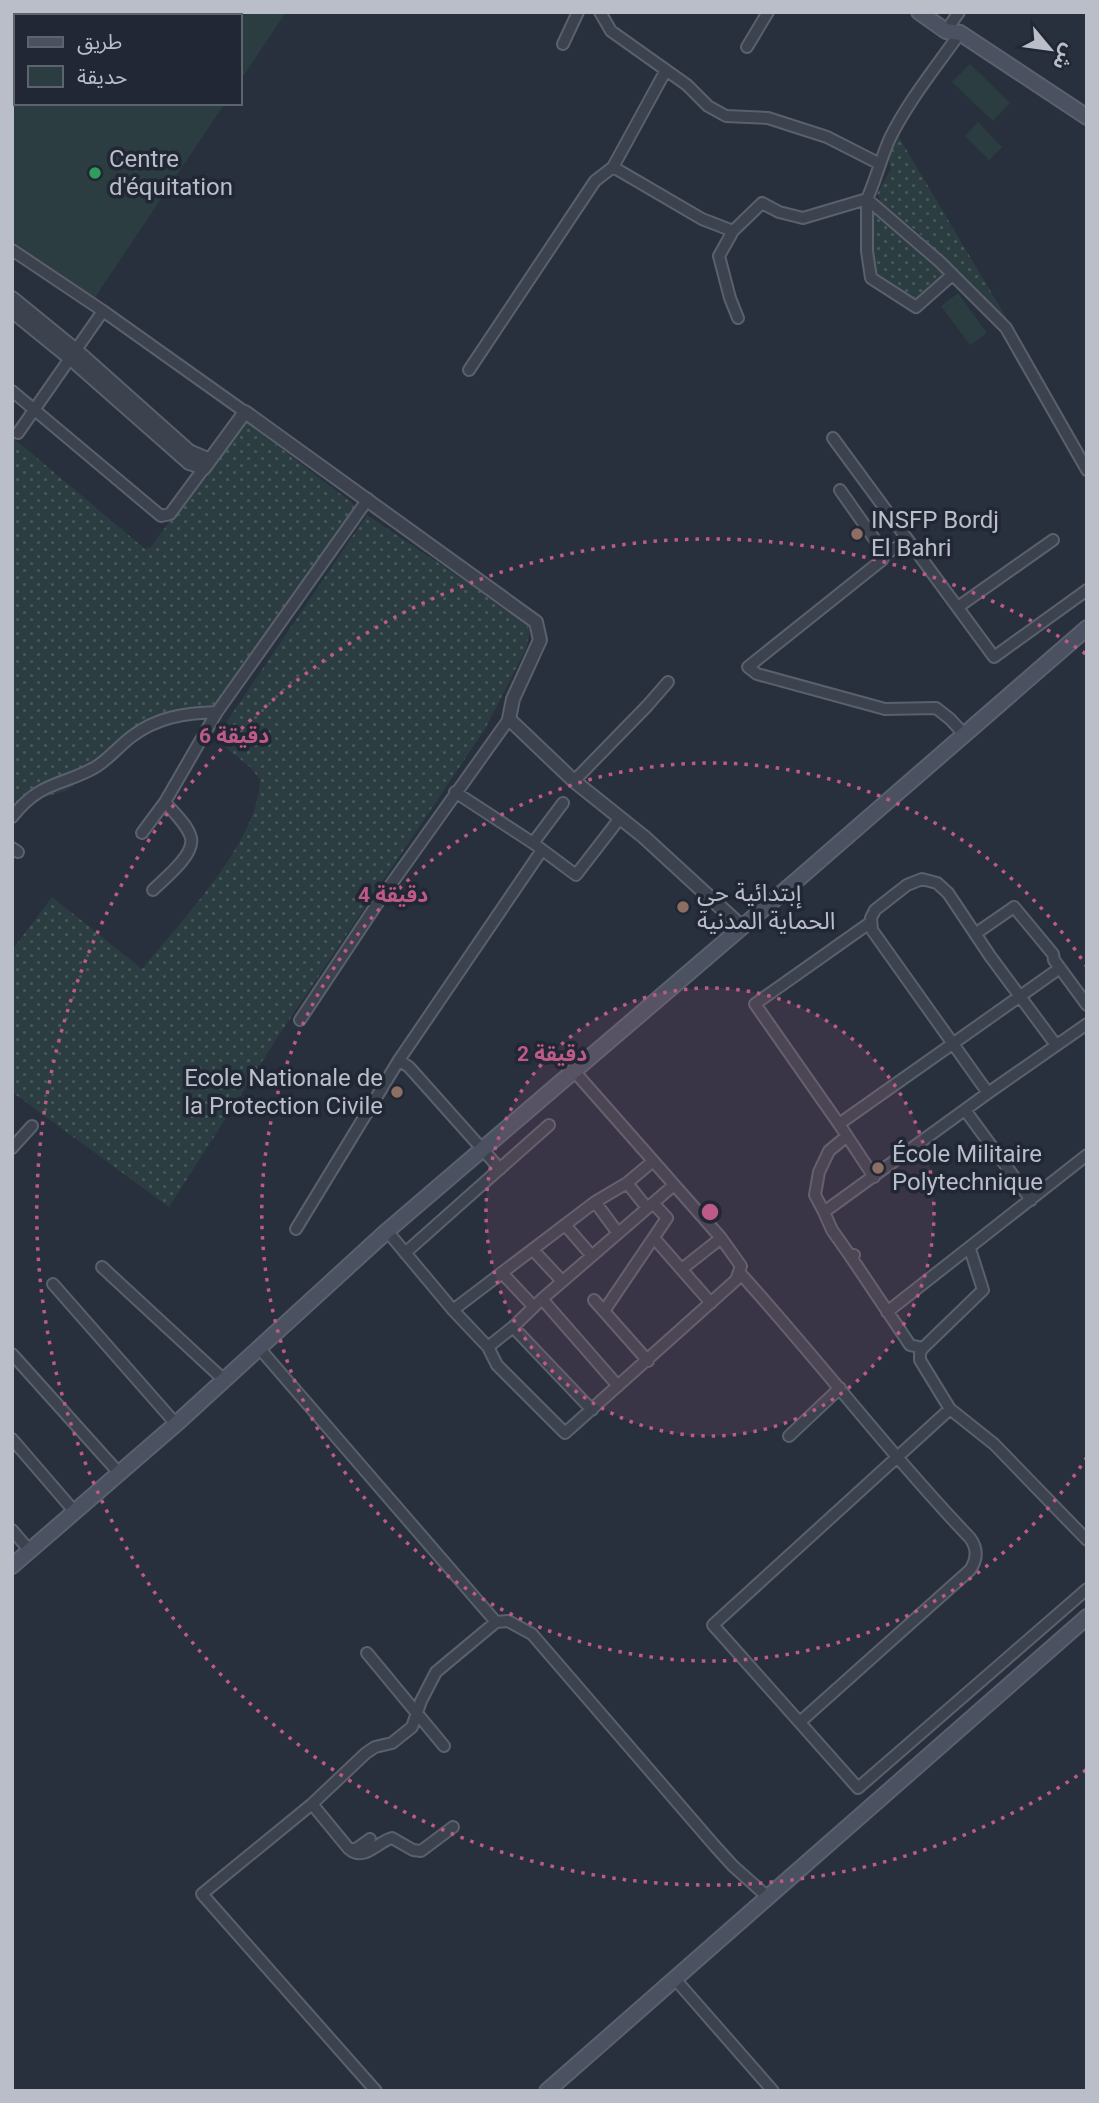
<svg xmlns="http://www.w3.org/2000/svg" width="1099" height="2103" viewBox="0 0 1099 2103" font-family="Roboto,'Noto Sans Arabic',sans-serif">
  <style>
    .grass { fill: url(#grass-dots) }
    .park { fill: #2b3d40 }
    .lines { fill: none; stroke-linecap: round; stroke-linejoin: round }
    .minor-casing { stroke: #5a606c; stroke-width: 14 }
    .tertiary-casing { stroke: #5a606c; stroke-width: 16 }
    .secondary-casing { stroke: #5a606c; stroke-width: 18 }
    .minor { stroke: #3c424e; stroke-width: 10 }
    .tertiary { stroke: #3c424e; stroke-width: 12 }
    .secondary { stroke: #4b5161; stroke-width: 14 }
    .ring { fill: none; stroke: #be5a87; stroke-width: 3.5; stroke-dasharray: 3.5 7 }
    .leisure-dot { fill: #2e9e5b; stroke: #212734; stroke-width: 2.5 }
    .education-dot { fill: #8d6e63; stroke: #212734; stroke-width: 2.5 }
    .labels { text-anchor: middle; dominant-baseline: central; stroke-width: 7; stroke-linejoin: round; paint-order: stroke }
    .poi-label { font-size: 24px; fill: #b9bec9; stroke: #212734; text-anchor: start }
    .centre { fill: #be5a87; stroke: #212734; stroke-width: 3.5 }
    .ring-label { font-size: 21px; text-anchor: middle; font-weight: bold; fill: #be5a87; stroke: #212734; stroke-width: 7; stroke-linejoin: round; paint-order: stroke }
  </style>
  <defs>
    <pattern id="grass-dots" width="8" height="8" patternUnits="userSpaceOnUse" patternTransform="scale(1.75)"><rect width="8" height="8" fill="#2b3d40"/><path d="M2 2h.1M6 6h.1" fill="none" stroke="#48575a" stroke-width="1.8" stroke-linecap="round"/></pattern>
  </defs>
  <rect width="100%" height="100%" fill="#28303e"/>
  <path class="grass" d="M897,134l110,185 -2,2 -83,-85 -41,-34 -4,-8 14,-25c-5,-14 0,-22 6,-35z
    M872,212l72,63 -27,23c-16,-6 -36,-12 -43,-29l-5,-56z
    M244,420l112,86 -141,203 -35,1 -114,81 -29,8 -25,20v-382l133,112 6,-2z
    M367,515l159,107 4,9 -4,18 -41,80 -204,303 -112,175 -157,-115v-142l40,-53 90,72c38,-47 118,-129 118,-190l-11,-13 -34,-27z"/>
  <path class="park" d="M12,12h274l-46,69v-65h-224v87h209l-133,199 -80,-58z
    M970,64l40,39 -17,18 -41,-39z
    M978,122l24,25 -13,13 -24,-24z
    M958,293l29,40 -17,12 -29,-39z"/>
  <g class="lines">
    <g class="minor-casing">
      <path id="minor" d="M600,12l11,19 76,54 21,21 18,10 42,2 59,19 53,27
        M946,31l13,-19
        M960,33c-24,34 -51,67 -70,105 -9,20 -14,41 -23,61l73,63 66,66 81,142
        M563,44l15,-32
        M747,47l21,-35
        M666,70l-53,97 89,52 31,12
        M12,250l91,61 142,101
        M738,318l-8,-20 -11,-42 14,-25 29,-28 17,9 24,6 64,-19v52l4,27 45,29 35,-31
        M469,370l126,-189 18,-14
        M12,391l149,125 9,-2 34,-46
        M18,433l85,-122
        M833,438l161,219 93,-67
        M840,490l45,64
        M908,541l-23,13 -3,6 -134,107 9,7 128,35 51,-1 14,11 14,15
        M958,607l95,-67
        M574,781l73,-75 21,-24
        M455,792l78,51 43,32 44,-57
        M12,817c29,-36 46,-30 82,-49 14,-8 24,-21 37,-31 26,-20 54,-24 86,-25
        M142,833l23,-31 52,-90 151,-213
        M533,843l30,-40
        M12,848l6,4
        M153,890c11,-11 42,-35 38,-52 -3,-13 -18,-26 -26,-36
        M871,922l-116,82 84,120 35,53
        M975,934l39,-27 39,47 1,6 33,45
        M300,1020l77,-116 132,-185
        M399,1060l10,7 91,102
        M988,1093l-116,-163 -1,-12 4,-8 32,-25 15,-6 15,4 11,10 42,63 66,89
        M965,1110l66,90
        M839,1124l221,-156
        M12,1148l20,-22
        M627,1183l25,-21
        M595,1202l23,31
        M824,1212l-9,-17 4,-23 10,-21 18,-15
        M565,1225l27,31
        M296,1229l103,-169 143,-210
        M387,1231l66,79 35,37 9,18 68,68 171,-153 5,-14 -20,-28 -147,-167
        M654,1238l57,65
        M533,1250l29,31
        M405,1253l144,-128
        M854,1255l-3,2 -19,-27 -8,-18 164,-119 99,-69
        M851,1257l59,88 13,3 -3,4v8l30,49 -237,216 145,163 229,-199
        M102,1267l121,112
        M682,1269l39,-31
        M739,1272c79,87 150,181 231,266 8,11 7,22 0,32l-170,152
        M502,1273l31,33
        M53,1284l123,140
        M542,1299l76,87
        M594,1300l54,61
        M453,1310l142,-108 32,-19 20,25
        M604,1311l63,-93 -14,-15
        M887,1312l200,-157
        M513,1327l79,83
        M488,1347l25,-20 29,-28 132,-114
        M923,1348l60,-58 -13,-41
        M260,1349l236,273 12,-1 24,13 182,211 19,21 36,32
        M12,1354l107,119
        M950,1409l44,35 93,96
        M789,1436l51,-48
        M12,1439l62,72
        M12,1530l18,21
        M367,1653l77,93
        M312,1804l37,45h7l14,-10
        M349,1849c15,13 28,-7 43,-11l21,12 8,1 32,-24
        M675,1979l98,112
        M376,2091l-174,-197 110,-90 54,-51 9,-6 17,-4 20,-16 9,-26 15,-29 60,-50"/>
    </g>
    <g class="tertiary-casing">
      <path id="tertiary" d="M12,298l65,53 112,100 21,9
        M12,311l59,48 118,104 15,5 41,-56 291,210 4,18 -27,59 -4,20 65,62 70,56 98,90"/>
    </g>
    <g class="secondary-casing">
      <path id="secondary" d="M919,12l27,19 14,2 127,84
        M12,1566l164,-142 211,-193 410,-351 290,-252
        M547,2091l540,-474"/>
    </g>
    <use href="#minor" class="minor"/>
    <use href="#tertiary" class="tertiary"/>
    <use href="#secondary" class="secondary"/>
  </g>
  <circle cx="710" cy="1212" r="224" fill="#be5a87" fill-opacity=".12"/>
  <g class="ring">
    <circle cx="710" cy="1212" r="224"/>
    <path d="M1087 1457A449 449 0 1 1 1087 967"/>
    <path d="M1086 1770A673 673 0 1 1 1086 654"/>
  </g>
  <circle class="leisure-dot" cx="95" cy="173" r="7"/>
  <g class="education-dot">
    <circle cx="857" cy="534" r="7"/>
    <circle cx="683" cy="907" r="7"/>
    <circle cx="397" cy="1092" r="7"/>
    <circle cx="878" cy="1168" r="7"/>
  </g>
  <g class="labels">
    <g class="poi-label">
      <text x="109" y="159">Centre<tspan x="109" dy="28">d'équitation</tspan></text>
      <text x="871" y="520">INSFP Bordj<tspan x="871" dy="28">El Bahri</tspan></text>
      <text x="697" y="893">إبتدائية حي<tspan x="697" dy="28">الحماية المدنية</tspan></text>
      <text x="383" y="1078" text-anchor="end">Ecole Nationale de<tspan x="383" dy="28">la Protection Civile</tspan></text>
      <text x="892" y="1154">École Militaire<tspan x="892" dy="28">Polytechnique</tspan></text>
    </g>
  </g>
  <circle cx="710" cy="1212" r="10" class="centre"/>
  <g class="ring-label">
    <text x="234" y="743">6 دقيقة</text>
    <text x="393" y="902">4 دقيقة</text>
    <text x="552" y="1061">2 دقيقة</text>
  </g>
  <rect width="1099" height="2103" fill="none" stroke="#b9bec9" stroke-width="28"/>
  <rect x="14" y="14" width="228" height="91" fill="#212734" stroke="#5e6370" stroke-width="2"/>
  <rect x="28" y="37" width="35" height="10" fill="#4b5161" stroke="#5e6370" stroke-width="2"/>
  <text x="77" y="49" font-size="21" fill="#b9bec9">طريق</text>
  <rect x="28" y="66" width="35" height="21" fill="#2b3d40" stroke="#5e6370" stroke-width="2"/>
  <text x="77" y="84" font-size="21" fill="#b9bec9">حديقة</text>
  <g transform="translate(1050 49) rotate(119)" stroke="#212734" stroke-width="5" paint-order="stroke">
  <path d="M0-5L12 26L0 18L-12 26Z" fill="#b9bec9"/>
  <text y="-10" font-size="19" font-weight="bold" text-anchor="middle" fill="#b9bec9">ش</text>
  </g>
</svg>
